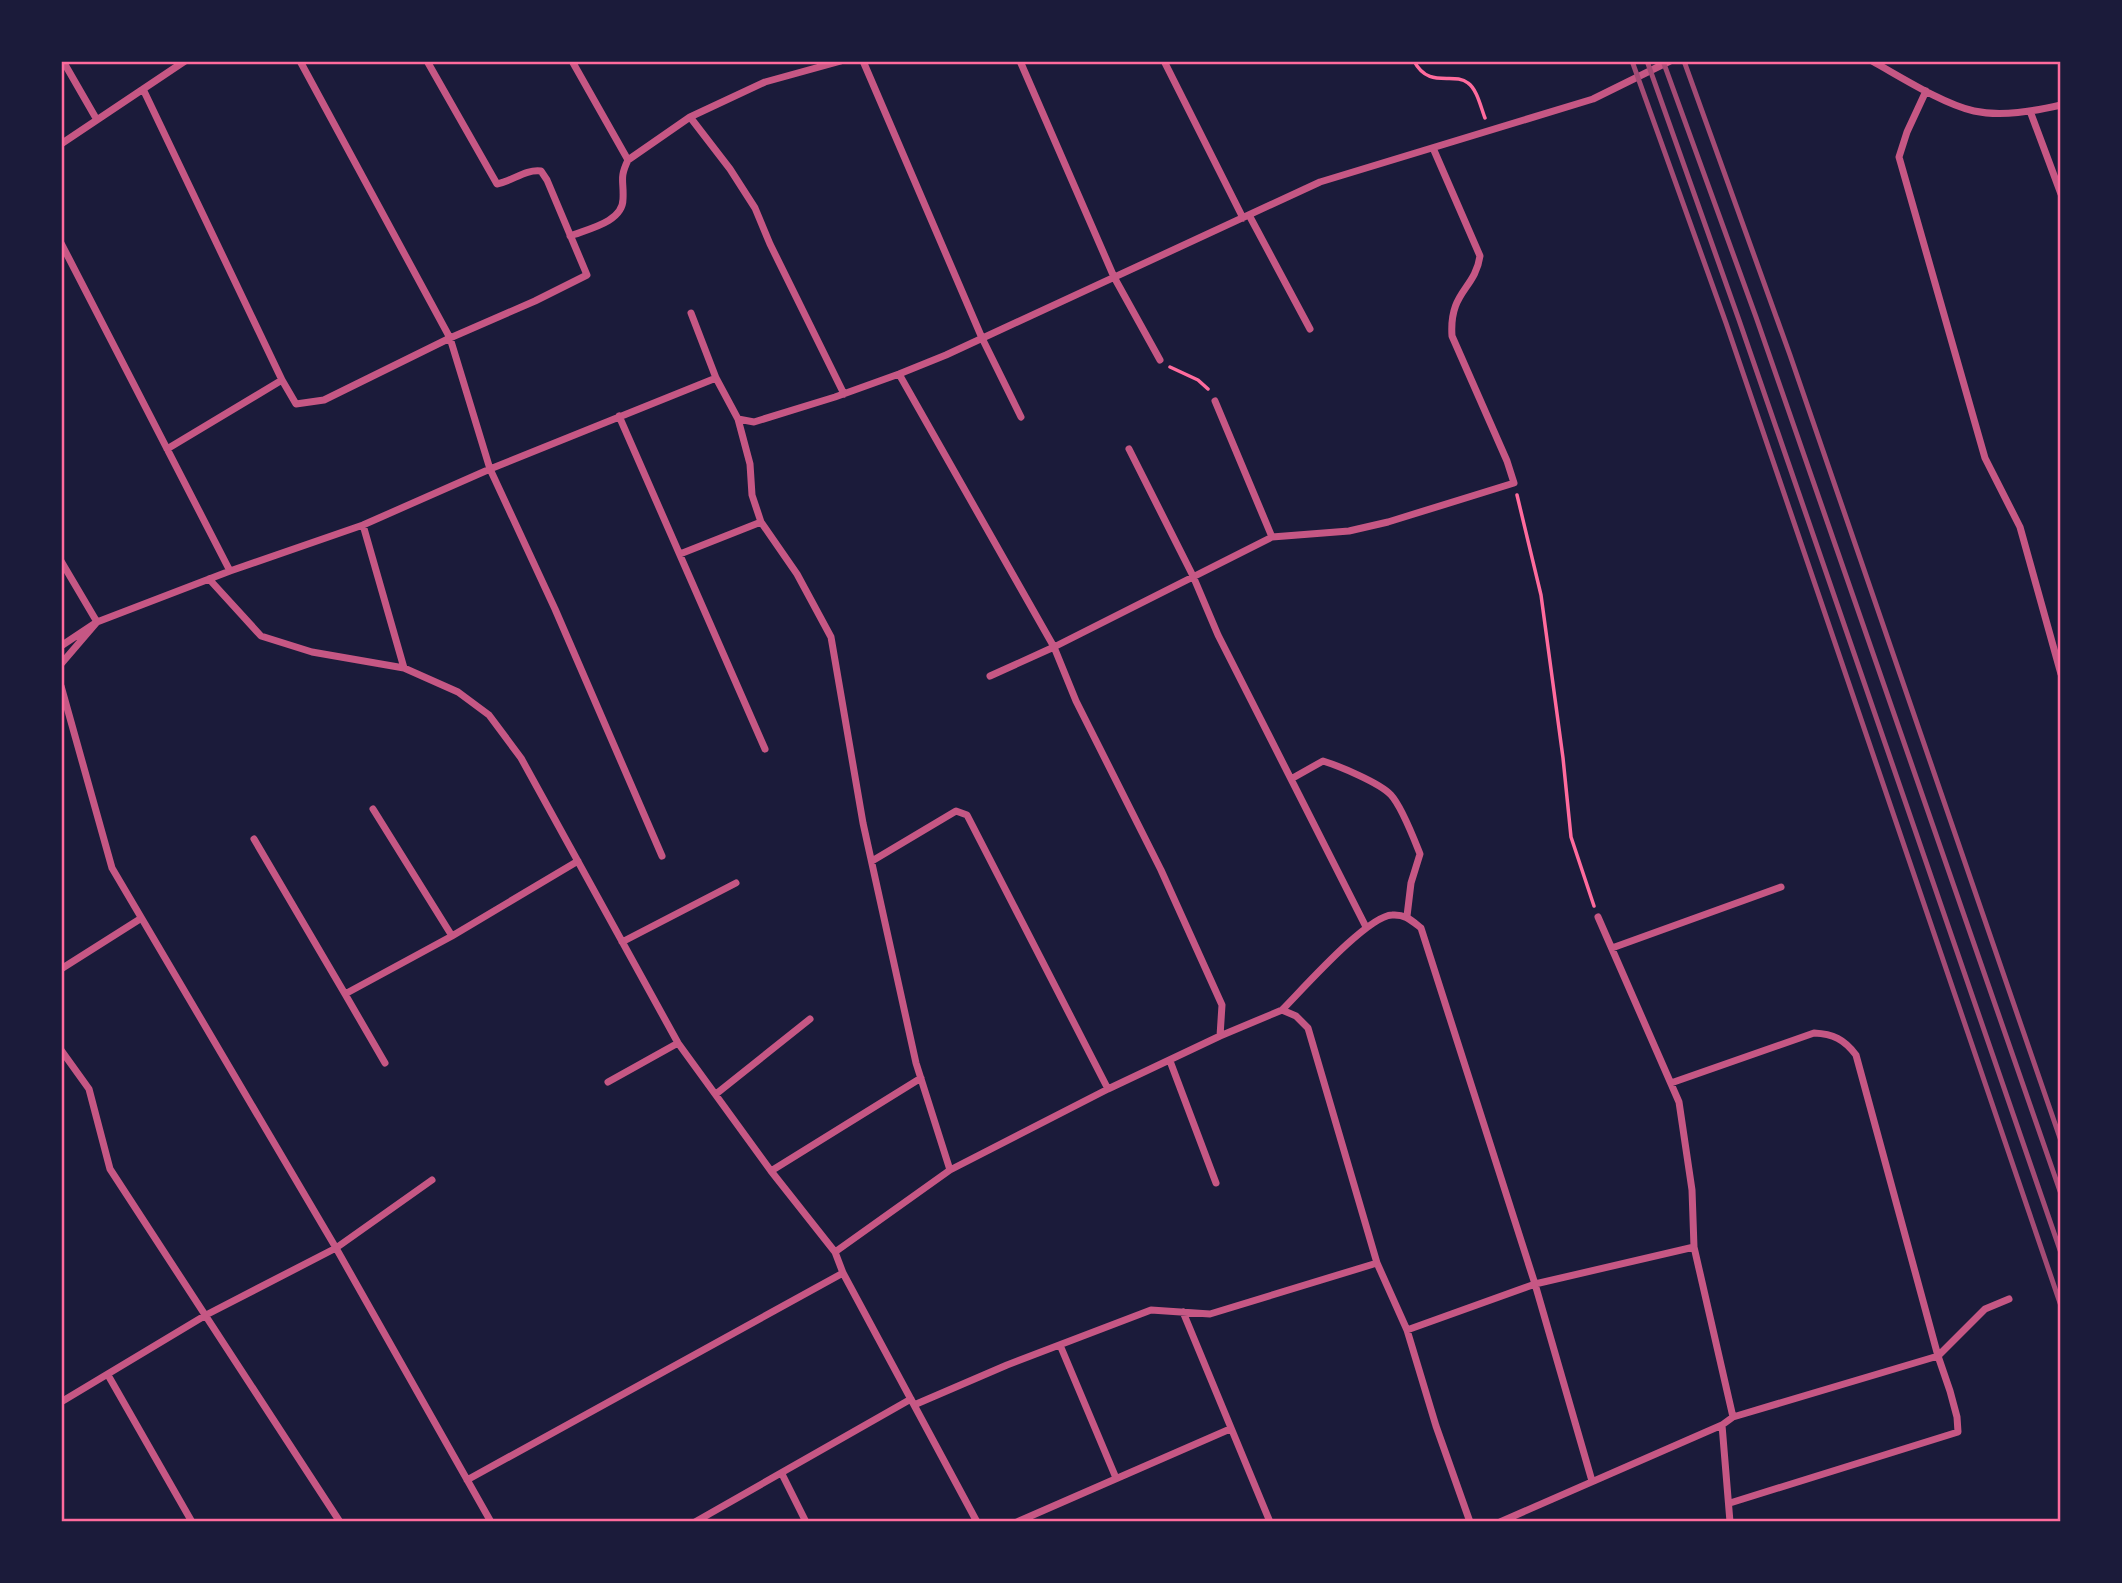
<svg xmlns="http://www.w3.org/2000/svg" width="2122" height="1583" viewBox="0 0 2122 1583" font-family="Helvetica,sans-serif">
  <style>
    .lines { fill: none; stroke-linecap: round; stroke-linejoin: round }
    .path { stroke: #ff6b9d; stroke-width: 3.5 }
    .minor { stroke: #c65784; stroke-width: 7 }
    .rail { stroke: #a44b75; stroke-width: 5 }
    .neatline { fill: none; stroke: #ff6b9d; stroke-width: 2.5 }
  </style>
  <rect width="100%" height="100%" fill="#1b1b3a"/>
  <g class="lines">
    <path class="path" d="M1414,61c15,29 40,10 54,22 9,6 13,25 17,35
      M1170,367l28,13 10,9
      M1517,495l24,100 22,163 8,79 23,69"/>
    <path class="minor" d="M63,61l34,59
      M427,61l70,123c16,-3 28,-15 44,-13l6,9 40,95 -52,26 -85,37 40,131 65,140 107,247
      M863,61l119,277 39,79
      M1020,61l94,216 46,83
      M1164,61l79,157
      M1872,61c29,16 71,43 102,50 28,6 60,0 87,-6
      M143,89l139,291 -115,69
      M1926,91l-19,41 -8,25 86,301 35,69 41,147
      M2030,111l31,83
      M690,117l75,-35 76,-21
      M61,144l124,-83
      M628,160l62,-43 40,52 25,39 15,36 74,150
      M1249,215l61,114
      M570,236c18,-7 53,-14 53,-37 1,-19 -4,-20 5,-39l-56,-99
      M61,243l169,328
      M691,313l25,65 22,41 16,3 81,-25 64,-23 47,-19 374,-173 273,-83 77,-38
      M282,380l14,24 28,-4 126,-62 -150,-277
      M1215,401l57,136
      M619,416l146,333
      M738,419l12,45 2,31 9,27 36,52 34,63 32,186 53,240 34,107
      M1129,449l64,127 25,59 148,292
      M363,525l41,143
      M680,554l81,-32
      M61,561l36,61 -36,42
      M209,579l52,57 51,16 92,16 54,24 31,23 32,43 157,285 93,128 64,81 8,21 134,249
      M61,646l36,-24 133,-51 133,-46 127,-56 226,-91
      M990,676l64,-29 218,-110 77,-6 39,-9 126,-39 -7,-22 -55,-125c-3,-45 23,-46 28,-80l-47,-108
      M61,686l51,182 224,380 155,274
      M1291,779l32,-18c16,5 57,22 68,34 11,12 23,44 29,59l-9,29 -4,33
      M373,809l79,127
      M254,839l91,155 107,-58 126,-75
      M872,861l84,-50 11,4 141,274
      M1598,917l81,185 13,88 2,57
      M622,942l114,-59
      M1612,948l169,-61
      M61,969l79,-50
      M345,994l40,69
      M1282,1010c20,-20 85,-94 110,-95 13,-1 19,5 29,13l114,356 57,197
      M1220,1036l62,-26 14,6 12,12 69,235
      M61,1050l28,39 21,80 230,353
      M1170,1061l46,122
      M608,1082l70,-39
      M1671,1083l143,-50c19,1 30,6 42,22l82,301 12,35 7,26 1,15 -228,71
      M716,1094l94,-75
      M771,1171l150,-93
      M835,1252l115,-82 158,-81 112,-53 2,-31 -61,-135 -85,-169 -22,-54 -155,-273
      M1183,1312l87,210
      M1407,1330l29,96 34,96
      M1060,1345l56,133
      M108,1375l84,147
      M61,1402l145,-87 130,-67 96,-68
      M914,1405l93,-40 144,-55 59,4 167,-51 30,67 128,-46 159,-37 39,170 205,-61 47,-47 24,-10
      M782,1474l24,48
      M467,1480l376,-207
      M695,1522l216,-123
      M1017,1522l213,-93
      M1500,1522l222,-97
      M1730,1522l-8,-97 11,-8"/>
    <path class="rail" d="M1632,61l94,262 335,983
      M1647,61l92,259 322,933
      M1663,61l93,256 305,877
      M1684,61l106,294 271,786"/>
  </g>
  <rect width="2122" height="1583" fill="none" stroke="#1b1b3a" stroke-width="126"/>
  <rect x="63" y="63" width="1996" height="1457" class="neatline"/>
</svg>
